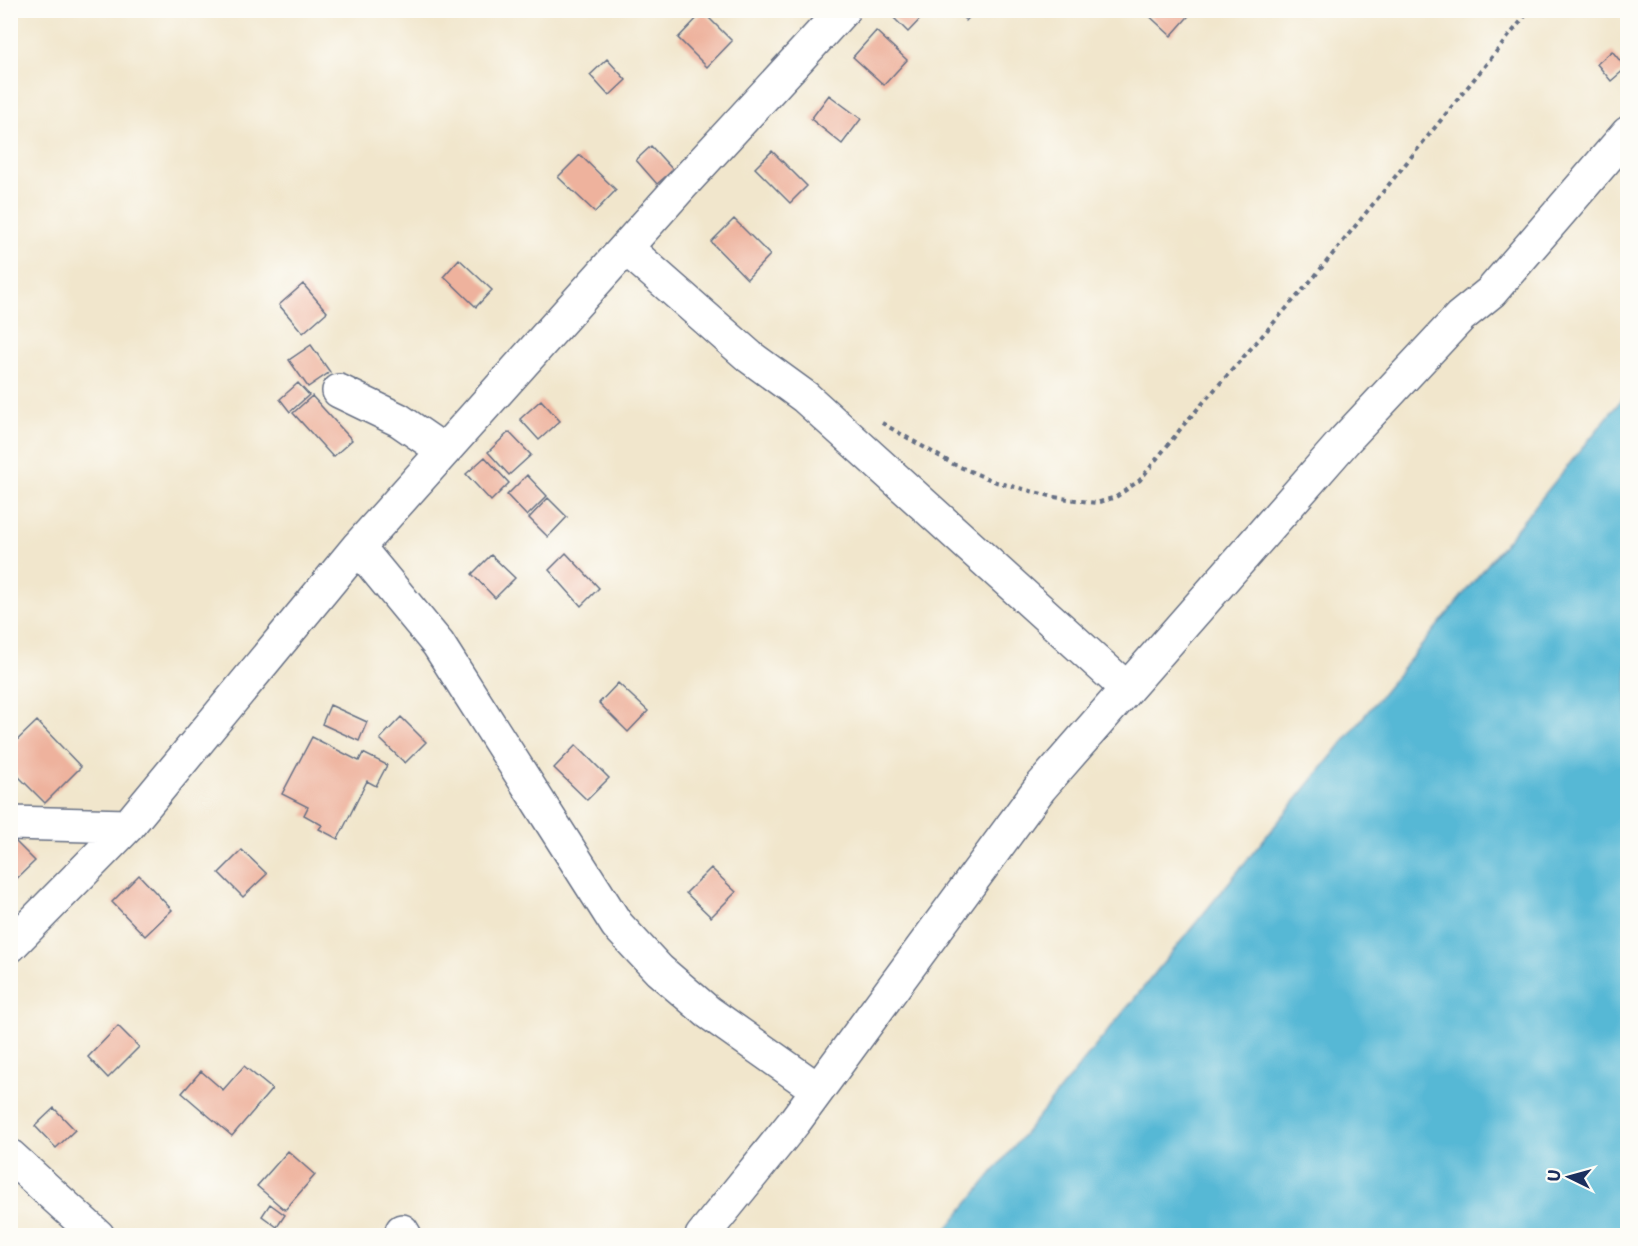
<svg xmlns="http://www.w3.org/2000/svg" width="1638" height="1246" viewBox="0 0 1638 1246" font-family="'Playpen Sans',sans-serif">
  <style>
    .water { fill: #56b8d5; stroke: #38749a; stroke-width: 1.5 }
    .building { fill: #eeb29d }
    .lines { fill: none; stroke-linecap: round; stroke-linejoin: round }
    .minor-casing { stroke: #666f84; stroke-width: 36 }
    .path { stroke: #666f84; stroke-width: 4; stroke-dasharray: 4.5 4.5; stroke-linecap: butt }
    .minor { stroke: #fff; stroke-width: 33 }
  </style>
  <rect width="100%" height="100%" fill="#fdfcf7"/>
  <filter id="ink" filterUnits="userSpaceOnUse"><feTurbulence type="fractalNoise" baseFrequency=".0167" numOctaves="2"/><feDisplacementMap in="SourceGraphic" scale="12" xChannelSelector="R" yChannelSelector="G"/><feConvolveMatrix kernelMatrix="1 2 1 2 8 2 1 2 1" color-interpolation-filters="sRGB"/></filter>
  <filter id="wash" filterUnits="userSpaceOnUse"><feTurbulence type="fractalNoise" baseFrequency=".008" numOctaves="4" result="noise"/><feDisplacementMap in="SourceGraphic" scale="24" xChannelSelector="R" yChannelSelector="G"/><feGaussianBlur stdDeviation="1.35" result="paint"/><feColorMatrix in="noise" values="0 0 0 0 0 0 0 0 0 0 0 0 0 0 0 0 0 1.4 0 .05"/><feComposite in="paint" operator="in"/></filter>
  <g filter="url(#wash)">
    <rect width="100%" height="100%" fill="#f1e6cc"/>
    <path class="water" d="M1627,393v842h-685z"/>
    <g id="blocks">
      <path class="building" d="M886,10h43l-21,22z
        M956,10h20l-10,11z
        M1143,10h51l-23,26z
        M703,12l29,29 -25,26 -29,-29z
        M876,31l31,29 -23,25 -31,-28z
        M1612,51l14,17 -15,13 -14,-17z
        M607,59l19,21 -17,16 -19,-21z
        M829,95l32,24 -19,25 -31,-25z
        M651,146l22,24 -16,14 -21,-24z
        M772,151l35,35 -17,17 -35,-35z
        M580,155l36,35 -21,22 -37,-35z
        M734,219l36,36 -23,24 -36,-37z
        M459,259l33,31 -16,17 -32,-31z
        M303,284l24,28 -24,21 -24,-28z
        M311,345l19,27 -22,15 -19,-27z
        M298,383l11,12 -19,17 -10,-13z
        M312,396l40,44 -19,17 -40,-44z
        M541,400l19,21 -21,19 -19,-21z
        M509,432l22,23 -22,20 -21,-23z
        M485,457l24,26 -18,18 -25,-27z
        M527,475l20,21 -20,20 -20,-21z
        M548,498l19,19 -19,20 -19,-19z
        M566,553l33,35 -18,18 -32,-36z
        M491,555l24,23 -20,20 -23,-24z
        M618,683l30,28 -20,21 -29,-29z
        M330,705l37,17 -8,19 -37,-17z
        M401,717l25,25 -21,21 -25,-24z
        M37,721l44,46 -36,36 -35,-35v-21z
        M312,737l47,24 4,-8 24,12 -11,21 -9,-5 -29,58 -19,-10 3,-4 -18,-10 4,-8 -26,-13z
        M576,745l33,33 -22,22 -33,-32z
        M10,836l25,25 -25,24z
        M242,850l25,24 -24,23 -24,-24z
        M711,868l25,24 -25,25 -25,-24z
        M139,875l33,35 -27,26 -33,-34z
        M118,1026l21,21 -31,31 -20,-21z
        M244,1066l28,23 -40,47 -50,-43 19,-22 22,19z
        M54,1108l21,22 -19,18 -21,-22z
        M288,1151l27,24 -30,35 -28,-24z
        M270,1204l15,11 -8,12 -15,-11z"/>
    </g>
  </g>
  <g filter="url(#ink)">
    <use href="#blocks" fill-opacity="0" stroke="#666f84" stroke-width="1.5"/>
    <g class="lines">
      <g class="minor-casing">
        <path id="minor" d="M626,248l124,109 55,40 322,292
          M339,391l60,29 45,31
          M358,547l80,97 179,281 42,45 49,42 109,77
          M10,823l118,3
          M10,946l118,-120 230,-279 323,-361 162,-176
          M10,1156l88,80
          M402,1231l3,5
          M702,1236l93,-115 245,-333 305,-348 115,-123 31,-25 137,-159"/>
      </g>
      <path class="path" d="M882,423l71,41 43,18 58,15 42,6 20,-6 24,-17 46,-58 129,-146 215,-266"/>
      <use href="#minor" class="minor"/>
    </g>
  </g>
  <rect width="1638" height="1246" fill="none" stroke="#fdfcf7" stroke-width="36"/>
  <g transform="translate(1569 1177) rotate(275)" stroke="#fdfcf7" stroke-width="4.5" paint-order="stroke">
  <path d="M0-4.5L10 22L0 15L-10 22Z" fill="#1b2f5e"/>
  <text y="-9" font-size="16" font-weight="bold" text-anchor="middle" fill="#1b2f5e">U</text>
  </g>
</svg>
